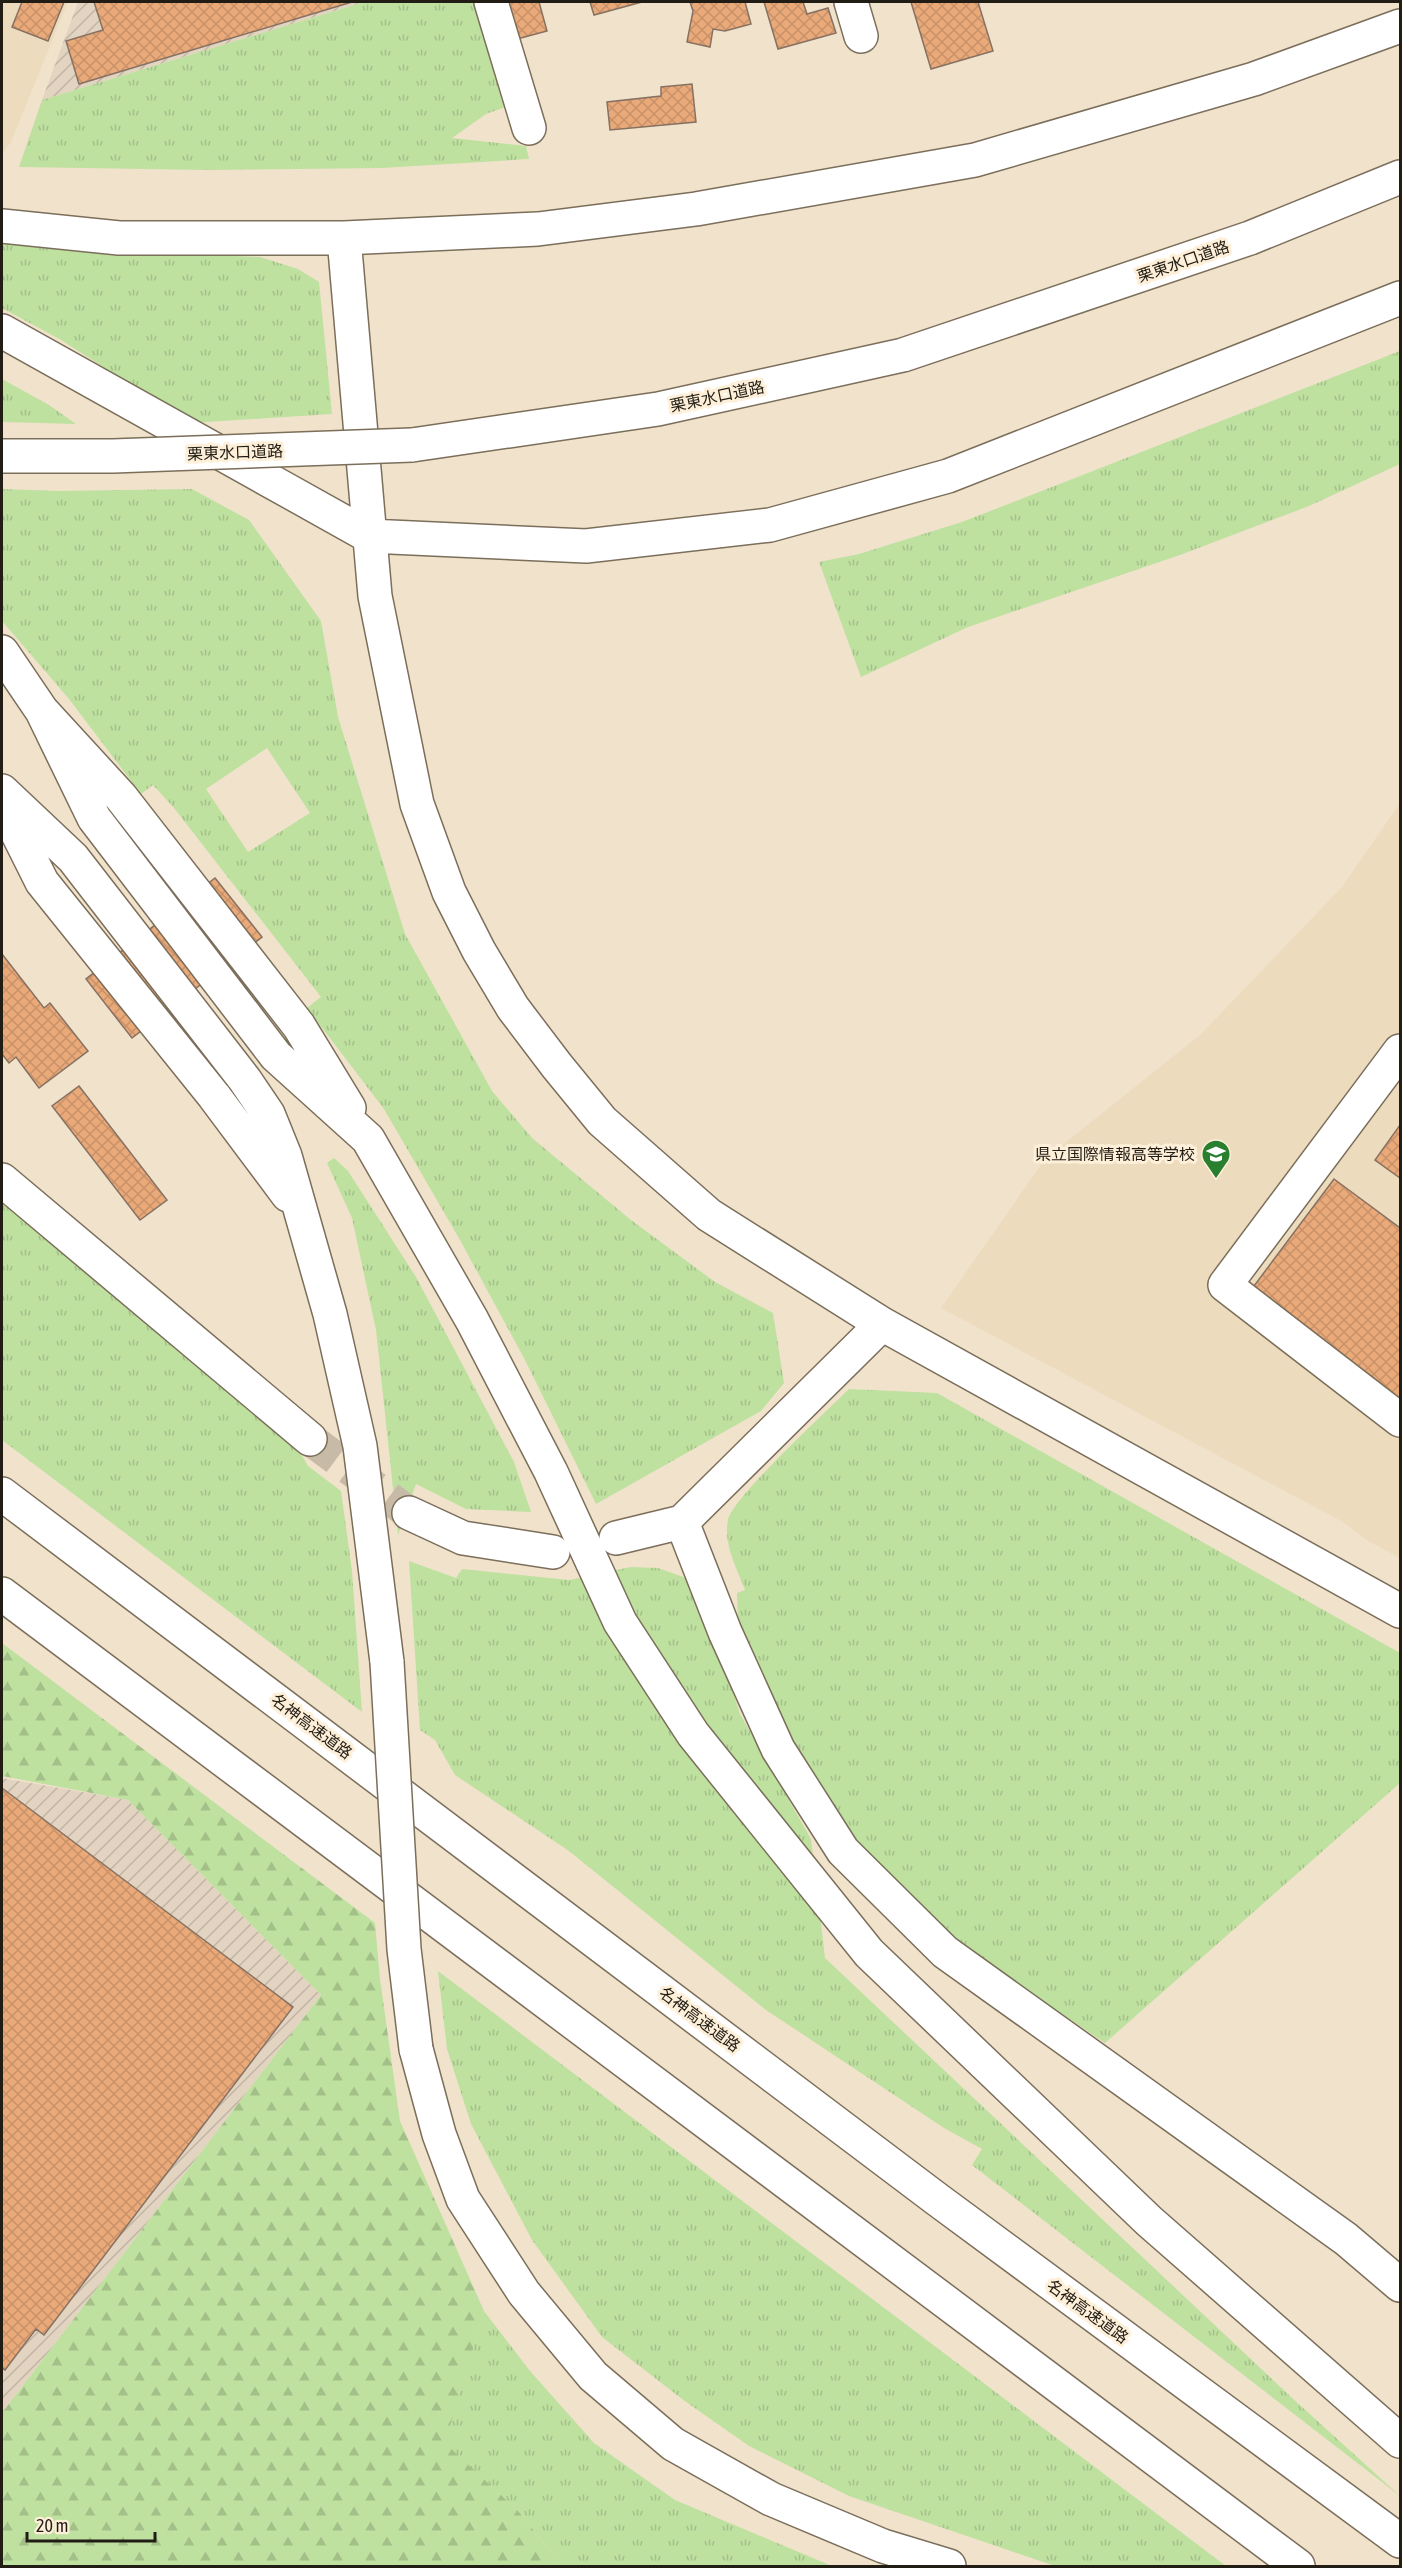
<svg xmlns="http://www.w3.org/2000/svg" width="1402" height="2568" viewBox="0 0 1402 2568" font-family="'Asap Condensed','Noto Sans JP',sans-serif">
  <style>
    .built { fill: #eddbbd }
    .industrial { fill: url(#industrial-furrows) }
    .grass { fill: url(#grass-tufts); fill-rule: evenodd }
    .forest { fill: url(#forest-firs) }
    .building { fill: url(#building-cross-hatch); stroke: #867162; stroke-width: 1.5 }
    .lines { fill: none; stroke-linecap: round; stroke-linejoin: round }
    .minor-tunnel { stroke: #c7baa7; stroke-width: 33; stroke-dasharray: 33 16; stroke-linecap: butt }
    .minor-casing { stroke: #7b6e5a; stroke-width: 36 }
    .highway-casing { stroke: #7b6e5a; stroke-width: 36 }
    .minor { stroke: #fff; stroke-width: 33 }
    .highway { stroke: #fff; stroke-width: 33 }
    .highway-bridge-casing { stroke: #7b6e5a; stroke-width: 36; stroke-linecap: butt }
    .highway-bridge { stroke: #fff; stroke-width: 33 }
    .labels { text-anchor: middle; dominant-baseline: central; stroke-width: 6; stroke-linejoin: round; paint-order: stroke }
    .street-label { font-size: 16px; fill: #211c14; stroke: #feefd9 }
    .poi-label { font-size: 16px; fill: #211c14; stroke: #feefd9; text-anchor: end }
  </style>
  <defs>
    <pattern id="industrial-furrows" width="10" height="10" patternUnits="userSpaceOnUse" patternTransform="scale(1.5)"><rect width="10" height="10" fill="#e2d4c1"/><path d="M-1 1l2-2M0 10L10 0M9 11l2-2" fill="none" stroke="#c2b5a5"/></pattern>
    <pattern id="grass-tufts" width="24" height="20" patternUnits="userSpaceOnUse" patternTransform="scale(1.5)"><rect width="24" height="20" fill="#bee1a0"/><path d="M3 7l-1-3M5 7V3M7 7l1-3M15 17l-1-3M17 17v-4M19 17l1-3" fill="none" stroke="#a3c089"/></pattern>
    <pattern id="forest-firs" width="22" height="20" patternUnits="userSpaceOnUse" patternTransform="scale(1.5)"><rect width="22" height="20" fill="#bee1a0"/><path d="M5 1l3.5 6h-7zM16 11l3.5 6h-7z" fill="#a3c089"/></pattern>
    <pattern id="building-cross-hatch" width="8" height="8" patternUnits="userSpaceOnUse" patternTransform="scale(1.5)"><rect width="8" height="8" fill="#e9a979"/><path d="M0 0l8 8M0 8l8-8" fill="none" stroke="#c89168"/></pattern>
  </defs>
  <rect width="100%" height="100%" fill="#f1e2cc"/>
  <path class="built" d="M2,2h66l-57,140 -9,12z
    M1400,803v755l-32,-17 -25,-19 -402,-214 104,-149 155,-124 142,-148z"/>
  <path class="industrial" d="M78,2h286l-322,98z
    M2,1778l126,22 193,195 -319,418z"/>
  <path class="grass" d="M364,2h113l31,104 -22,8 -34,24 74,8 3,13 -147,9 -175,2 -188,-3 23,-67z
    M2,243l81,8 177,6 38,12 21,13 13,132 -141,9 -130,-83 -59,-32z
    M1400,351v113l-91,42 -129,49 -212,72 -107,50 -42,-115 40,-8 103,-32z
    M2,379l47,26 27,19 -74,-2z
    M2,489l56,2 134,-2 57,31 72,101 17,96 67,217 87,157 40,47 99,82 84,62 58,31 11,70 -23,28 -165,93 -71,-144 -65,-120 -76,-131 -77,-101 14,-11 -147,-189 -21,-23 -12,9 -72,-95 -67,-78zM267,748l43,65 -62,39 -42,-63z
    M334,1158l14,13 68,106 98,185 17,50 -65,-3 -50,-25 -18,51 -22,-205 -24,-112 -25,-55z
    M2,1203l296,246 10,17 33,25 11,80 10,141 -360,-272z
    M849,1389l88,4 463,260v130l-295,260 -127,-86 -91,-79 -45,-57 -50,-82 -54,-115 -1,-31 8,-3c-8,-21 -22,-46 -17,-70 4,-22 100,-110 121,-131z
    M409,1561l47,17 6,-9 107,11 62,-13 27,1 28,10 26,50 28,86 71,125 14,119 466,439 109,99 -428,-331 10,-16 -38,-21 -178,-118 -197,-159 -114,-76 -20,-35 -15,-10z
    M438,1971l788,595h-171l-206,-70 -100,-50 -67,-47 -80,-62 -70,-97 -61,-116 -24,-75z
    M484,2311l46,60 64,72 81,57 157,66h-270l-43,-54 -75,-69z"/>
  <path class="forest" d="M2,1643l373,280 5,56 20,142 84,190 -39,132 74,69 43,54h-560v-153l319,-418 -193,-195 -126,-24z"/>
  <path class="building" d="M22,2h42l-16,39 -36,-14z
    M94,2h258l-273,82 -13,-43 37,-11z
    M507,2h32l8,29 -30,8z
    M590,2h52l-48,13z
    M690,2h55l6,22 -26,7 -12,-2 -3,18 -23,-5 6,-31z
    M764,2h39l4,12 21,-6 8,25 -58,16z
    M911,2h67l15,49 -62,18z
    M692,84l4,38 -86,8 -3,-28 54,-6v-9z
    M215,878l47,59 -130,101 -46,-59z
    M2,954l42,54 6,-5 38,48 -49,37 -23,-31 -7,6 -7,-9z
    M79,1086l88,114 -27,20 -88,-114z
    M1400,1125v53l-25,-18z
    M1334,1179l66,49v172l-149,-110z
    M2,1788l291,219 -249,328 -8,-6 -31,41 -3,-2z"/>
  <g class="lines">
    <path class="minor-tunnel" d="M310,1439l99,74"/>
    <g class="minor-casing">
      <path id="minor" d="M491,2l38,126
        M851,2l10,34
        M2,226l117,12h225l194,-9 158,-20 279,-49 279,-81 146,-53
        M344,238l31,358 42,208 32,88 30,59 34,57 44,58 45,55 107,94 173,109 518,287
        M2,331l367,205 217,10 184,-21 178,-49 452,-178
        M1400,1051l-175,234 175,135
        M2,1180l308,259
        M409,1513l54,25 90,14
        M682,1522l43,110 53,117 65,102 102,101 401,287 54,46
        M616,1538l66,-16 200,-198"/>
    </g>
    <g class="highway-casing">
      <path id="highway" d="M412,445l246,-36 245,-54 347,-117 150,-61
        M2,652l40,59 79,86 178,229 50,82
        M42,711l52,107 182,238 92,83 104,181 79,152 69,150 73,112 176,219 280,268 251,220
        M2,791l71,67 172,222 23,34 17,42 45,158 30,132 27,216
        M3,804l39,78 172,214 74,99
        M2,1494l936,706 462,341
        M2,1594l1296,972
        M416,2049l23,85 24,65 61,94 69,83 80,68 98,55 112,47 66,20"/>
    </g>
    <use href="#minor" class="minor"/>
    <use href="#highway" class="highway"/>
    <g class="highway-bridge-casing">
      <path id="highway-bridge" d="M2,456h111l299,-11
        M387,1662l17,287 12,100"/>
    </g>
    <use href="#highway-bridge" class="highway-bridge"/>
  </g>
  <defs>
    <g id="school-pin" transform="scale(1.5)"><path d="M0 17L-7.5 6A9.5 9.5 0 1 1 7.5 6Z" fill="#28802e" stroke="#feefd9"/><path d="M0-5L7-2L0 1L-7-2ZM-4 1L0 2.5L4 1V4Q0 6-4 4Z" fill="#fff"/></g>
  </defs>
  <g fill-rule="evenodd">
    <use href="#school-pin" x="1216" y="1154"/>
  </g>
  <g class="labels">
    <g class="street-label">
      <text transform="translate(1183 261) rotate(-19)">栗東水口道路</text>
      <text transform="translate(717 396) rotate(-12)">栗東水口道路</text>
      <text transform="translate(235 452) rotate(-2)">栗東水口道路</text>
      <text transform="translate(312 1726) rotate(37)">名神高速道路</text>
      <text transform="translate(700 2019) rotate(37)">名神高速道路</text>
      <text transform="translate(1088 2311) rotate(36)">名神高速道路</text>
    </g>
    <g class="poi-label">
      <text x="1195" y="1154">県立国際情報高等学校</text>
    </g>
  </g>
  <rect width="1402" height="2568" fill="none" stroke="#211c14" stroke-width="6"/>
  <path d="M27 2532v9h128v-9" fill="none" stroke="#211c14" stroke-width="3"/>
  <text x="36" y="2532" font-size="18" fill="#211c14" stroke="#feefd9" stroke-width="4.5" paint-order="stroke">20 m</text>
</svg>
